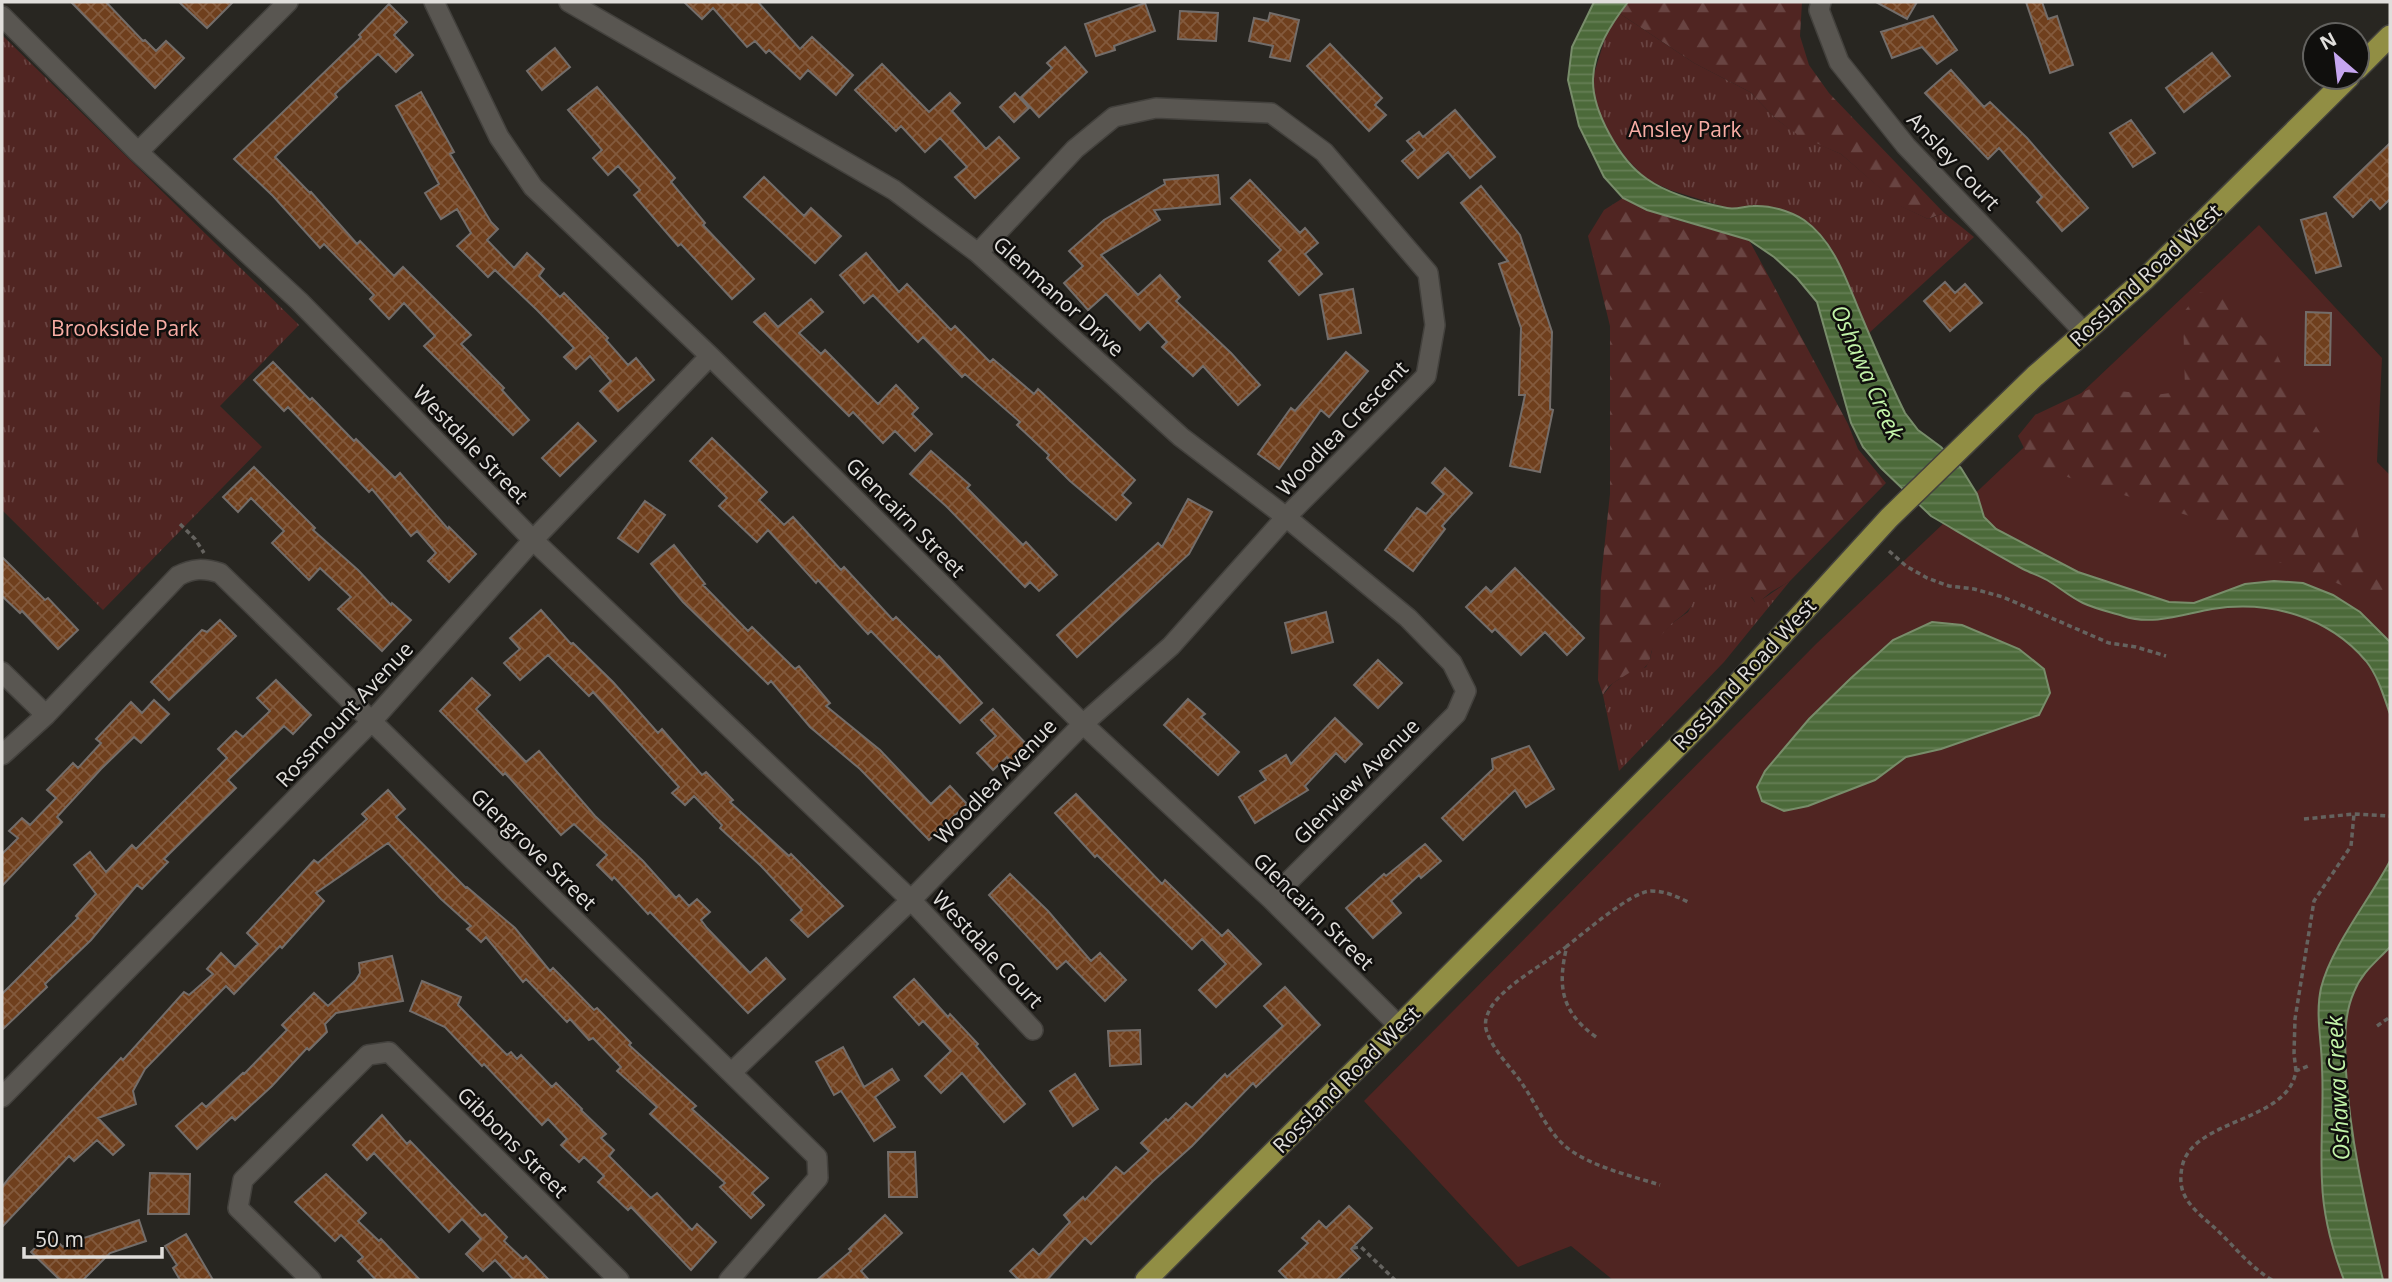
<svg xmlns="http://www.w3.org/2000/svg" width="2392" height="1282" viewBox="0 0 2392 1282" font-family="'Open Sans',sans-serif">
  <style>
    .green { fill: #502522 }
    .forest { fill: url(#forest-firs) }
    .park { fill: url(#park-tufts) }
    .water { fill: url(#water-rules); stroke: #788d6a; stroke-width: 2 }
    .building { fill: url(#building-cross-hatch); stroke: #736d6a; stroke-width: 2 }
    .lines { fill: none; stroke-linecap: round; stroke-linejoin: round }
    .minor-casing { stroke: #43413d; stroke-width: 22 }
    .major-casing { stroke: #43413d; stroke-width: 24 }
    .path { stroke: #65635f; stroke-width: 3.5; stroke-dasharray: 5 3.5; stroke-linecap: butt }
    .minor { stroke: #595651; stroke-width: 19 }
    .major { stroke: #918e44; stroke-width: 21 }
    .labels { text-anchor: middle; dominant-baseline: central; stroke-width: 5; stroke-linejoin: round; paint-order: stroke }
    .park-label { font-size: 21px; fill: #f8ada5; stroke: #100f0d }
    .street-label { font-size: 21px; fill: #e0dedb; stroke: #100f0d }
    .water-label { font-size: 23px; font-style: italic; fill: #c2f3a8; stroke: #100f0d }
  </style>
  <defs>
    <pattern id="forest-firs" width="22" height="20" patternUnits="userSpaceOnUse" patternTransform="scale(1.75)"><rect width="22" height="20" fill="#502522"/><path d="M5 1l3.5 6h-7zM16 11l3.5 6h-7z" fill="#694442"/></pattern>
    <pattern id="park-tufts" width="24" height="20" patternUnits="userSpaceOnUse" patternTransform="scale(1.75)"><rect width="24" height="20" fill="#502522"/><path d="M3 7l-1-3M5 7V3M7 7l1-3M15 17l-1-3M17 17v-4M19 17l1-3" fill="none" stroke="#694442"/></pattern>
    <pattern id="water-rules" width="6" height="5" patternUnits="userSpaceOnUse" patternTransform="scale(1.75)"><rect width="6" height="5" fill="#4c6a3a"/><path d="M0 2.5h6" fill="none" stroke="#667f56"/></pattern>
    <pattern id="building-cross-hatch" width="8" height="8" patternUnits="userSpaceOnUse" patternTransform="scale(1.75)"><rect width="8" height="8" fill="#6f3f1d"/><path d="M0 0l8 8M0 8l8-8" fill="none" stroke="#835a3d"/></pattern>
  </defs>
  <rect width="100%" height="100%" fill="#282621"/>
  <path class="green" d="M2259,225l123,133 -5,104 13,13v805h-777l-42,-34 -53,21 -154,-166 452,-457z"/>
  <path class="forest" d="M1628,2h174l-2,34 9,29 20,28 115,120 -16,6 -28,-13 -59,-52 -43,-18 -23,-18 -25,-26 -56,-29 -75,-50z
    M1623,198l47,20 79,22 99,184 10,25 28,34 -96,98 -19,11 -12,10h-4l-3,-5 -60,8c-6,10 -17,14 -24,23 -5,7 -11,14 -16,22 -2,5 -1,10 -5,15 -10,11 -34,10 -44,30l-5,-15 3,-102 9,-84v-168l-22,-90 16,-26z
    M2200,292l24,6 51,52 18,40 49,77 24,100 24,14v35l-16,-17 -80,-34 -50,-8 -42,-37 -169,-54 -15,-30 17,-21 57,-27 63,7 30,-4 -2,-78z"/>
  <path class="park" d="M1619,13l75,50 56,29 25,26 23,17 43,19 60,52 27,13 16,-6 30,24 -105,96 -43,-93 -72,-34 -23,3 -61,-19 -24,-11 -20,-21 -19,-28 -13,-30 -1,-23 14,-45z
    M2,35l297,290 -79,81 42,41 -159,163 -101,-100z
    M1721,579l16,1 18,22c8,-1 25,-16 35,-21l-66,81 -105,109 -16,-76 10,-12 16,-10 17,-6 4,-8 3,-14 18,-21 17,-12 11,-21z"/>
  <path class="water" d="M1594,2h34c-17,22 -34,48 -35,77 -1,32 27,82 54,100 21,15 55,24 80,29 9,2 18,-2 26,-2 17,-1 37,5 51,14 31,22 43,62 57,95 14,33 28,66 44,98l13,17 23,17 20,21 16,26 7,23 12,12 82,43 91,30 25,1 51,-19 29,-3 29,2 30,12 27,17 30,30v72c-6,-17 -12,-38 -24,-53 -38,-45 -97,-61 -154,-52 -28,5 -60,17 -89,7 -13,-4 -27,-7 -40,-13 -13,-6 -24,-16 -36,-23 -7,-4 -16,-7 -24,-11 -31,-17 -61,-35 -92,-53l-50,-48 -18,-21 -12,-24 -34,-121 -20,-24 -23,-21 -25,-17 -102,-30 -24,-12 -19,-21 -25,-51 -11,-46 4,-33z
    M1932,622l30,3 57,24 25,20 6,24 -11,22 -98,34 -35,8 -31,23 -67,26 -24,5 -22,-10 -5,-14 8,-16 44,-52 41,-40 43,-39z
    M2390,861v86c-14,15 -28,25 -36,45 -11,24 -9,53 -8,79 4,71 21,140 37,209h-39c-12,-31 -21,-65 -22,-99 -2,-37 2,-75 0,-113 0,-26 -7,-53 -1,-80 10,-41 49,-89 69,-127z"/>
  <path class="building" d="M71,2h35l37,39 2,-1 11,11 10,-10 18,17 -29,30z
    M179,2h54l-26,26z
    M684,2h74l42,47 12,-12 41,38 -17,20 -28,-25 -8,9 -31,-29 -3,3 -11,-12 -8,6 -34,-39 -11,11z
    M1876,2h41l-10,17z
    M2026,2h16l6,17 9,-3 16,49 -23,8z
    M1145,3l10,28 -41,15 1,4 -19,6 -11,-32z
    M389,4l18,18 -13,13 19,20 -17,17 -18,-18 -43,40 2,3 -62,60 35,36 1,-1 46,52 3,-3 34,35 9,-9 68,68 -10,9 43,44 -2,2 27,30 -16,15 -89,-89 11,-10 -31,-33 -15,16 -19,-20 4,-4 -50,-51 -4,4 -47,-52 -39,-37 127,-122 -2,-2z
    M1180,11l38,2 -2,28 -38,-2z
    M1270,13l29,7 -9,41 -20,-4 3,-11 -24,-5 5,-23 14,3z
    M1933,16l24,34 -20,14 -15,-17 -30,11 -11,-26z
    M1330,44l52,54 -7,7 11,10 -17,16 -62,-65z
    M1065,47l22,25 -48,45 -18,-20 31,-29 -5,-5z
    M555,48l15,19 -28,23 -15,-19z
    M2212,53l18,23 -46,36 -18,-24z
    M882,64l47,48 21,-19 10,10 -8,8 34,38 13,-12 20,21 -44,40 -20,-21 12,-10 -27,-29 -15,14 -24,-26 -5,5 -41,-41z
    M1951,70l33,37 6,-5 37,36 61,70 -26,23 -25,-29 5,-5 -43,-49 -11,11 -63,-66z
    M597,87l78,91 -4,4 34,41 -2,2 51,54 -22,20 -51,-55 -3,2 -44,-51 6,-5 -22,-24 -10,9 -15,-17 9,-8 -34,-40z
    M421,92l33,60 -4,2 41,68 7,7 -11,11 27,28 13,-15 17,16 -5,7 21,21 4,-4 44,45 -2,2 22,25 8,-7 18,22 -36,31 -18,-20 11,-10 -21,-25 -14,13 -12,-12 10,-9 -37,-38 -42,-40 -7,7 -31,-31 14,-13 -14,-24 -16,10 -16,-26 14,-9 -43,-78z
    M1015,93l14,15 -15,14 -14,-15z
    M1455,110l40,47 -25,21 -22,-26 -30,26 -16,-17 13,-11 -8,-9 12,-9 4,5z
    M2131,120l24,33 -22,14 -23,-34z
    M2390,143v56l-10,10 -9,-10 -18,18 -19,-20z
    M1218,175l2,29 -66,6 6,10 -59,35 37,40 22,-20 20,22 -4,4 55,52 29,32 -22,20 -35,-39 -10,10 -31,-29 5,-5 -19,-20 -8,8 -34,-36 -18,16 -24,-27 19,-17 -14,-15 35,-31 61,-36 -1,-4z
    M764,177l40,39 7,-8 30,28 -26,27 -71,-66z
    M1250,180l50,53 5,-5 13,15 -13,11 17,20 -23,21 -30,-34 12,-11 -50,-52z
    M1481,186l39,49 32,97 -2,77 3,1 -13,62 -30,-6 15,-71h-6l2,-67 -22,-64 9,-3 -47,-58z
    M2326,213l15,53 -25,7 -15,-53z
    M866,253l33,39 8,-8 44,46 4,-4 35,36 3,-3 41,35 4,-5 97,91 -13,15 9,8 -15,17 -46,-39 -23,-23 2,-3 -32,-30 3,-3 -55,-48 -3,3 -39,-40 -5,5 -45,-47 -9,8 -24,-28z
    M1945,282l10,11 10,-9 17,19 -32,28 -26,-30z
    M1353,289l8,44 -33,6 -8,-44z
    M811,299l12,13 -24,21 22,21 4,-4 53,54 18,-19 22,23 -6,6 20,20 -17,17 -20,-20 -12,12 -30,-31 -4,4 -95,-94 11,-9 13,14z
    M2306,312l25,1 -1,52h-25z
    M1346,352l22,19 -39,46 -8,-7 -42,59 -21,-15 33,-46 4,3z
    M273,362l37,38 2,-2 42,43 2,-2 39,39 5,-5 48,56 1,-2 27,27 -27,28 -21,-21 8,-8 -19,-22 -6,5 -39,-47 -3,3 -81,-85 -4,4 -30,-31z
    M578,423l18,18 -36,35 -18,-18z
    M712,438l55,54 -8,8 25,25 9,-8 48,53 3,-3 49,53 3,-3 41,41 2,-2 43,47 -22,20 -89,-92 -3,3 -50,-54 -2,3 -48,-53 -11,12 -38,-36 8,-8 -37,-37z
    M931,451l39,34 -3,3 56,57 3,-3 31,33 -18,16 -9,-9 -5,5 -79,-81 -36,-32z
    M254,467l61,61 -2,2 45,40 33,35 1,-2 19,17 -29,31 -44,-42 13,-12 -31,-29 -11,12 -37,-37 12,-12 -33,-33 -13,14 -15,-15z
    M1445,468l27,25 -30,33 3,3 -32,42 -28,-21 32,-42 9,6 18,-20 -12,-11z
    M1188,499l24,13 -23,42 -112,103 -20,-22 101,-92 4,4z
    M645,501l20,14 -27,37 -20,-14z
    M674,545l31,39 -2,1 45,46 4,-4 43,42 4,-3 31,37 -4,3 54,44 51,54 19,-18 17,18 -38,36 -69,-71 -50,-42 -39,-46 -3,3 -85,-82 -32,-38z
    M2,557l43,43 3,-2 30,32 -20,19 -36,-38 -2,2 -18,-17z
    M1515,568l69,70 -17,17 -22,-23 -24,23 -26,-26 -3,3 -26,-25 20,-20 5,5z
    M541,610l30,34 2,-1 40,39 45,51 4,-4 40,46 4,-3 27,28 -3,2 59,54 2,-2 52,52 -35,31 -17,-17 11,-10 -41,-44 -41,-38 2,-3 -28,-29 -9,9 -13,-12 7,-6 -86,-95 -4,4 -41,-41 -28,25 -16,-17 16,-14 -10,-11z
    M1326,612l7,30 -41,11 -7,-30z
    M220,620l16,16 -67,64 -18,-18 51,-52 5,2z
    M1378,660l24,23 -24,25 -24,-23z
    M472,678l18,17 -14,14 50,53 13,-11 56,65 48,45 33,37 3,-3 10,11 8,-7 13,13 -9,8 6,8 43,45 16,-15 19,21 -37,34 -98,-101 -2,2 -34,-37 -2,3 -15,-15 10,-10 -33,-31 -13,11 -56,-62 -2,2 -63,-64z
    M276,680l35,35 -18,19 -9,-8 -56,54 8,8 -72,71 4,3 -26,27 -5,-4 -46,55 -46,44 2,3 -45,43v-36l76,-76 -2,-2 20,-22 -22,-29 16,-13 16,20 26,-27 4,4 91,-91 -9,-9 18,-18 7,6 27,-26 -13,-13z
    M1188,699l17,15 -4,3 38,35 -21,23 -54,-50z
    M154,700l15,14 -28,29 -7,-6 -33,32 -44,48 5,5 -60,64v-32l16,-16 -9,-7 13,-13 8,7 26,-27 -9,-8 26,-27 5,5 23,-25 -5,-4 35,-37 11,11z
    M993,709l37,39 -17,16 -6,-7 -14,13 -16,-17 19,-17 -15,-16z
    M1335,718l27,26 -17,18 -9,-9 -31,33 3,4 -53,33 -16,-26 27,-17 -6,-9 26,-16 5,9z
    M1529,746l25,43 -28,18 -11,-17 -52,50 -21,-22 51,-49 -1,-10z
    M388,790l17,19 -9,8 70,71 1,-1 48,41 35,43 3,-3 41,42 3,-2 34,35 -2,2 67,61 -4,3 76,69 -16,15 12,12 -13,13 -31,-31 5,-4 -75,-69 7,-7 -40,-36 4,-4 -28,-29 -4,2 -19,-21 -3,3 -41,-43 -3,3 -37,-45 -5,5 -14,-13 4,-3 -30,-27 -53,-56 -72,50 8,8 -42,47 -2,-2 -46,48 -8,-8 -81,83 -12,22 3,13 -38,14 26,27 -11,10 -16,-15 -23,21 -5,-5 -67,71v-40l7,-9 112,-120 2,2 61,-68 5,3 24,-21 -6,-5 14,-16 14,14 23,-23 -11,-11 67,-73 4,3 49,-44 -5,-5z
    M1076,794l86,90 3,-4 57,56 6,-6 33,34 -45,43 -17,-17 27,-26 -24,-25 -10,10 -95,-94 -2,2 -40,-44z
    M1425,844l16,17 -20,17 -2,-3 -28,26 10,12 -28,25 -27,-30 38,-34 2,2z
    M1010,874l38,37 43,50 9,-8 26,27 -21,21 -39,-40 -9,8 -68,-74z
    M392,956l11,45 -67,12 -11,11 2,8 -18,18 -2,-2 -35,38 -37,34 -3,-3 -35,32 -21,-23 26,-23 4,4 37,-34 1,1 43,-44 -5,-5 32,-32 14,13 28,-26 4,-7 -1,-10z
    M914,979l34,38 2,-3 28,30 -2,2 49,58 -21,18 -42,-49 -21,20 -16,-17 26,-25 -28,-30 -4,4 -25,-28z
    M422,981l39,16 -3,8 49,50 4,-3 6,7 4,-4 31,32 4,-4 26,26 -1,1 25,24 -5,4 13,12 -5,6 42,42 6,-5 35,37 5,-6 19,18 -25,28 -60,-63 -3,3 -30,-28 6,-6 -20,-19 -5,5 -18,-17 6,-6 -19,-20 -6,6 -58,-61 -2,2 -37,-39 -35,-16z
    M1285,987l35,38 -64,62 -3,-4 -61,63 -39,35 -62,63 -6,-6 -38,42h-28l-9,-9 23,-22 6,6 31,-33 -6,-7 19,-18 2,3 31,-33 8,7 25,-23 -8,-8 25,-24 2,2 18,-18 6,5 33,-34 2,3 56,-51 -19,-20z
    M1140,1030l1,34 -31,2 -2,-35z
    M843,1047l21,40 28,-18 7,11 -24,17 20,30 -21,14 -33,-50 -7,4 -18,-33z
    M1075,1074l23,35 -25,17 -23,-35z
    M382,1115l25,29 3,-3 72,75 3,-2 22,23 -3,4 19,18 3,-3 23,24h-35l-19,-20 -12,11 -17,-17 15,-15 -19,-20 -13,13 -75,-79 -7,7 -14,-15z
    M888,1152h27l2,45h-28z
    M150,1173l40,1 -1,40h-41z
    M326,1174l40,39 -8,8 21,20 2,-2 39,41h-44l-18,-19 5,-4 -22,-22 -6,6 -40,-39z
    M1349,1206l23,22 -21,21 9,9 -23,22h-49l-9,-9 29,-28 -6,-5 17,-17 7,7z
    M885,1215l17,18 -41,38 8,9h-52l34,-29 -2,-2z
    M139,1220l7,21 -36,12 -27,27h-23l-29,-28 18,-18 14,13 16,-13 5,4z
    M186,1234l27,46h-33l-7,-12 4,-3 -12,-19z"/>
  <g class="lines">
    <g class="minor-casing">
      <path id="minor" d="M434,2l65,135 34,50 177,169 373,368 188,175 128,127
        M569,2l325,188 84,63 203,184 105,80 122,101 44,45 14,28 -10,23 -185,185
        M1821,2l-2,8 20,52 67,84 179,187
        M2,16l136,136 161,149 234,239 378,360 122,130
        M138,152l150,-150
        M2,672l44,43
        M2,755l44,-40 132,-139c15,-8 26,-8 42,-3l597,584 1,21 -89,102
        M731,1073l180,-173 172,-176 88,-78 115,-129 140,-141 9,-51 -7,-52 -104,-121 -53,-39 -115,-5 -42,9 -39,32 -97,104
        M2,1097l370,-376 161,-181 177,-184
        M311,1280l-73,-72 5,-28 125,-125 21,-3 230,228"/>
    </g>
    <g class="major-casing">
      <path id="major" d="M2357,69l33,-33
        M1146,1280l564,-566 179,-196 146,-142 110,-97 204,-202"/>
    </g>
    <path class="path" d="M180,524l15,15 9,14
      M1889,551l17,15 21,12 22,8 25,3 29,8 106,46 27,4 30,9
      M2304,819l50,-5 36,2
      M1567,946c-21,18 -72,43 -80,70 -2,4 -2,12 0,16 7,20 25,36 36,53 15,22 25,49 47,65 26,18 59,25 90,35
      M2377,1026l13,-9
      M1596,1037c-35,-25 -39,-51 -29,-91 17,-13 65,-55 84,-55 14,0 25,5 37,11
      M2296,1071l-2,-17 1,-35 19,-118 37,-55 3,-32
      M1353,1248l8,-1 34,33
      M1348,1280h1
      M2272,1280c-21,-12 -38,-34 -56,-51 -10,-9 -23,-19 -30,-31 -6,-10 -6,-20 -4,-31 10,-49 106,-44 114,-96l12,-5"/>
    <use href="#minor" class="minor"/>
    <use href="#major" class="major"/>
  </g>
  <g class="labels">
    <g class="park-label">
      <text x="1685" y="129">Ansley Park</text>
      <text x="125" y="328">Brookside Park</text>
    </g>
    <g class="street-label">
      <text transform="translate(1954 161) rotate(47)">Ansley Court</text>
      <text transform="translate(2145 275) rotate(-43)">Rossland Road West</text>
      <text transform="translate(1059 296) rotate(42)">Glenmanor Drive</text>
      <text transform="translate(1342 428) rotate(-46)">Woodlea Crescent</text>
      <text transform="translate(471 444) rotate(46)">Westdale Street</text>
      <text transform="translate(906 517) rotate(45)">Glencairn Street</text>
      <text transform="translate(1744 674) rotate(-47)">Rossland Road West</text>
      <text transform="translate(344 714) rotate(-47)">Rossmount Avenue</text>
      <text transform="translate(995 781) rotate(-46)">Woodlea Avenue</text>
      <text transform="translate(1356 781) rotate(-45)">Glenview Avenue</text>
      <text transform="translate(534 849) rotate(44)">Glengrove Street</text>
      <text transform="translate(1314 911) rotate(44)">Glencairn Street</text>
      <text transform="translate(988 949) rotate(47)">Westdale Court</text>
      <text transform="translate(1346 1079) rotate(-45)">Rossland Road West</text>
      <text transform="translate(513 1142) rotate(45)">Gibbons Street</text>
    </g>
    <g class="water-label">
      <text transform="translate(1868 372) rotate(66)">Oshawa Creek</text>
      <text transform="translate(2337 1088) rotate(-93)">Oshawa Creek</text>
    </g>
  </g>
  <rect width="2392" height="1282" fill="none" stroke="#e0dedb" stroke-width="7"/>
  <g transform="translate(2336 56) rotate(332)"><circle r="33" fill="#100f0d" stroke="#63625f" stroke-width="2"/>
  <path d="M0-5L12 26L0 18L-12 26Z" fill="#c6a6f0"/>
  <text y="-10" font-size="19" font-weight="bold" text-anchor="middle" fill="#e0dedb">N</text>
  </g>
  <path d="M24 1247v10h138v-10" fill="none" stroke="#e0dedb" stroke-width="3.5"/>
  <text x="35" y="1247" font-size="21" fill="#e0dedb" stroke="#100f0d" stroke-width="5" paint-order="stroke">50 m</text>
</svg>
